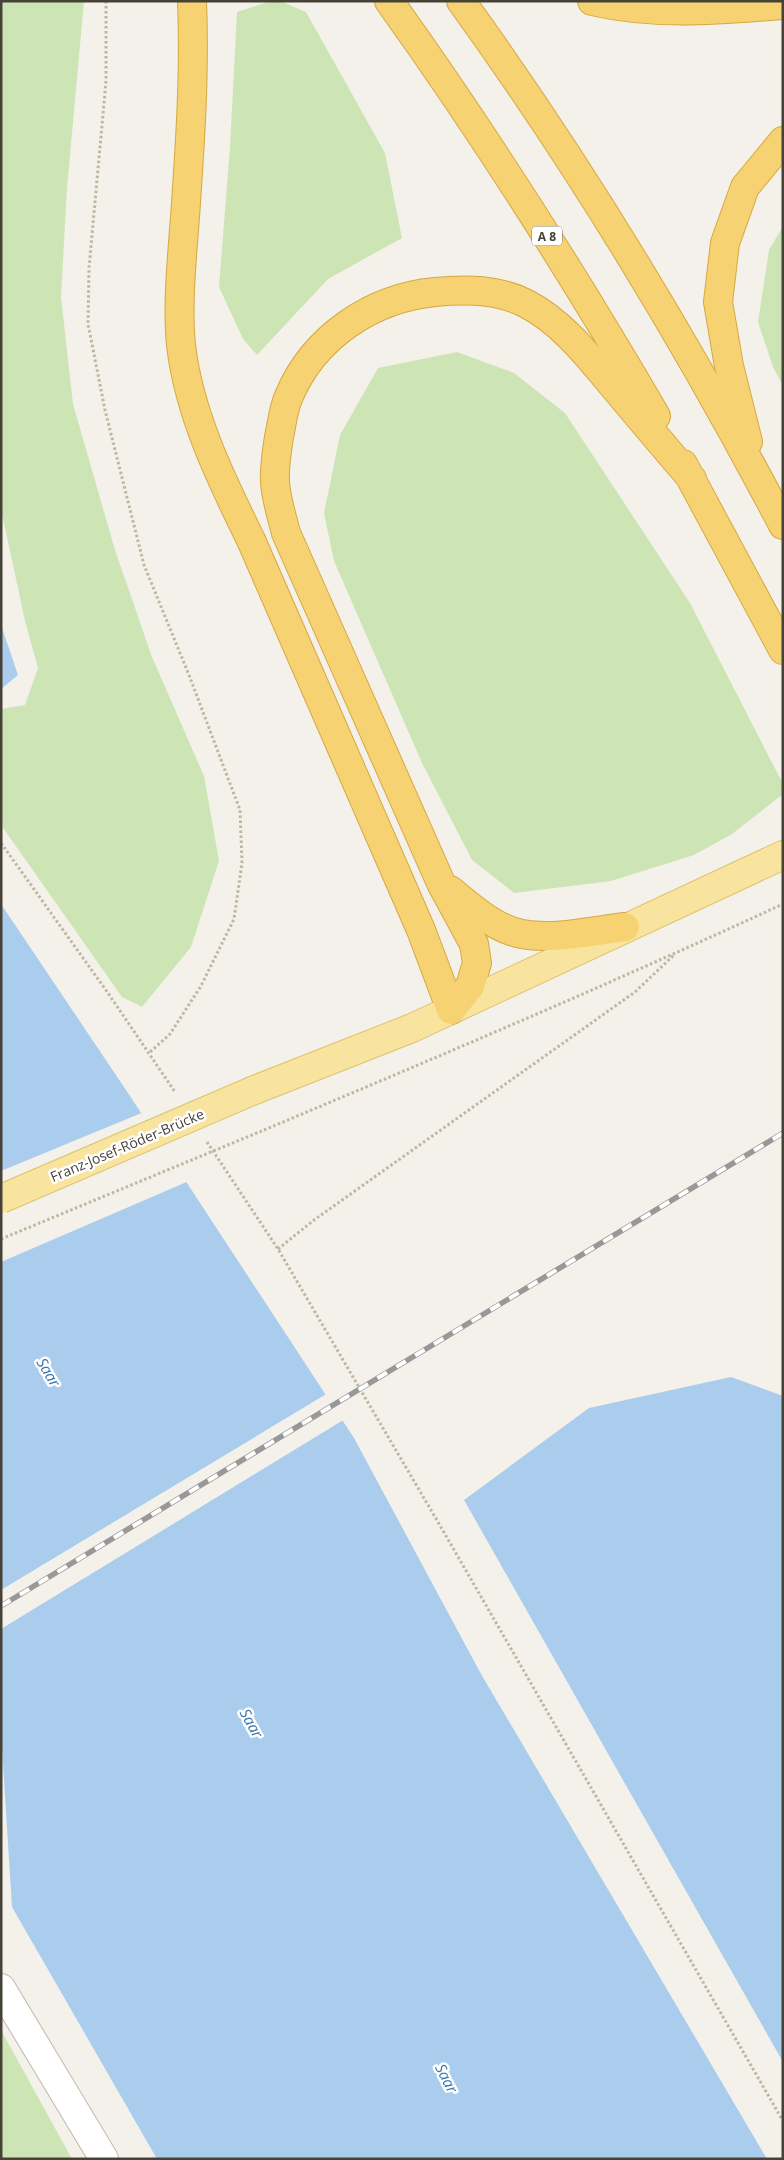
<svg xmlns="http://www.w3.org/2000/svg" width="784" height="2160" viewBox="0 0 784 2160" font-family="'Open Sans',sans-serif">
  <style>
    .green { fill: #cde5b5 }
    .water { fill: #aacded }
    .pier { fill: #f4f1ea }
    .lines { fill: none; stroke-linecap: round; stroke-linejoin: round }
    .minor-casing { stroke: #bfbaac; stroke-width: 30 }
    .major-casing { stroke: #ddc36e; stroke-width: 30 }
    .highway-casing { stroke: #d5a843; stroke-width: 30 }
    .path { stroke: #c0b69f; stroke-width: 3; stroke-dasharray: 2.5 2.5; stroke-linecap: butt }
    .minor { stroke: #fff; stroke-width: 28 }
    .major { stroke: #f8e49e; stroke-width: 28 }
    .highway { stroke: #f6d273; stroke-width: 28 }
    .rail-casing { stroke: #989898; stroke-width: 5.5 }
    .rail { stroke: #fff; stroke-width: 4; stroke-dasharray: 11; stroke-linecap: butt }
    .major-bridge-casing { stroke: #ddc36e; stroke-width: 30; stroke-linecap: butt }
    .path-bridge { stroke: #c0b69f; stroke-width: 3; stroke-dasharray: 2.5 2.5; stroke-linecap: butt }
    .major-bridge { stroke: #f8e49e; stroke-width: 28 }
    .labels { text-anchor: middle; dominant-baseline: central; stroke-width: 5; stroke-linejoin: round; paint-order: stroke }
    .shield { fill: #fff; stroke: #7e7b74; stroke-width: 1 }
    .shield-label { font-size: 12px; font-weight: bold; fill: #474238 }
    .street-label { font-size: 14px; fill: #474238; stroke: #fff }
    .water-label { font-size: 15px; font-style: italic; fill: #3774ae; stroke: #fff }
  </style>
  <rect width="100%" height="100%" fill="#f4f1ea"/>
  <path class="green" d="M1,1h83l-17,187 -6,109 12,107 42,146 37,107 52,119 15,85 -28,86 -49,60 -20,-10 -121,-172v-116l24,-4 13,-37 -13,-47 -24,-112z
    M271,1h9l26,11 79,141 17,85 -74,41 -71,76 -14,-16 -24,-52 11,-140 7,-135z
    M783,226v160l-10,-19 -15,-45 11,-72z
    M457,352l57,21 51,40 125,190 93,181v10l-51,40 -38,21 -83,26 -97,12 -42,-33 -50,-97 -88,-202 -10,-48 16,-78 38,-67z
    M1,2030l71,129h-71z"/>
  <path class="water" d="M1,625l17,50 -17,14z
    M1,904l127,189 226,345 127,236 286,485h-610l-145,-252 -11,-175z
    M731,1377l52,19v666l-319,-562 125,-92z"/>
  <path class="pier" d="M144,1112l45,69 -188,81v-91z
    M328,1393l17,26 -344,210v-39z"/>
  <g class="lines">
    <g class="minor-casing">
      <path id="minor" d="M1,1988l103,171"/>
    </g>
    <g class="major-casing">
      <path id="major" d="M252,1091l160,-63 371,-173"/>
    </g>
    <g class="highway-casing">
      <path id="highway" d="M192,1c3,72 -2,144 -7,216 -3,40 -8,89 -4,128 8,69 40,134 70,195l170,390 30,80
        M389,1c96,134 184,273 267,415
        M461,1c120,166 227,343 322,524
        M592,1c64,15 126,9 191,4
        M748,442l-19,-76 -11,-64 7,-59 20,-56 38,-46
        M683,464l100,186
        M450,890c21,17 45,39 72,44 31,6 71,-3 103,-7
        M451,1010l19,-24 7,-23 -3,-19 -33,-61 -155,-350c-4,-16 -10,-34 -11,-51 -1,-15 2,-31 4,-45 3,-13 4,-28 10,-41 25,-59 83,-98 146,-104 31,-3 64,-3 92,12 36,19 62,53 87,83 26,31 52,62 78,92"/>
    </g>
    <path class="path" d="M106,1v80l-17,187 -1,56 17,86 39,155 45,110 51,135 2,53 -8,56 -33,67 -31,48 -21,19
      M1,843l107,150 67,99
      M264,1130c174,-73 348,-147 519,-226
      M207,1142l71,107 160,273 345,599
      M278,1249l36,-29 321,-228 39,-37"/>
    <use href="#minor" class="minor"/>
    <use href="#major" class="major"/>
    <use href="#highway" class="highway"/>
    <g class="rail-casing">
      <path id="rail" d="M1,1606l782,-473"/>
    </g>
    <use href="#rail" class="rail"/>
    <g class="major-bridge-casing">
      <path id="major-bridge" d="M1,1199l251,-108"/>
    </g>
    <path class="path-bridge" d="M1,1239l263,-109"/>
    <use href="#major-bridge" class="major-bridge"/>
  </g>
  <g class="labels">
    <rect class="shield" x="532" y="226.5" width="30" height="19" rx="4"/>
    <g class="shield-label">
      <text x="547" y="236">A 8</text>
    </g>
    <g class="street-label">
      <text transform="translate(127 1145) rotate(-23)">Franz-Josef-Röder-Brücke</text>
    </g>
    <g class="water-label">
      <text transform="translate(49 1372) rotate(59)">Saar</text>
      <text transform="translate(252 1723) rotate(61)">Saar</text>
      <text transform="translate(447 2078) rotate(63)">Saar</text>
    </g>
  </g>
  <rect width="784" height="2160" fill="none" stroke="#474238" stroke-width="5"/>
</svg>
